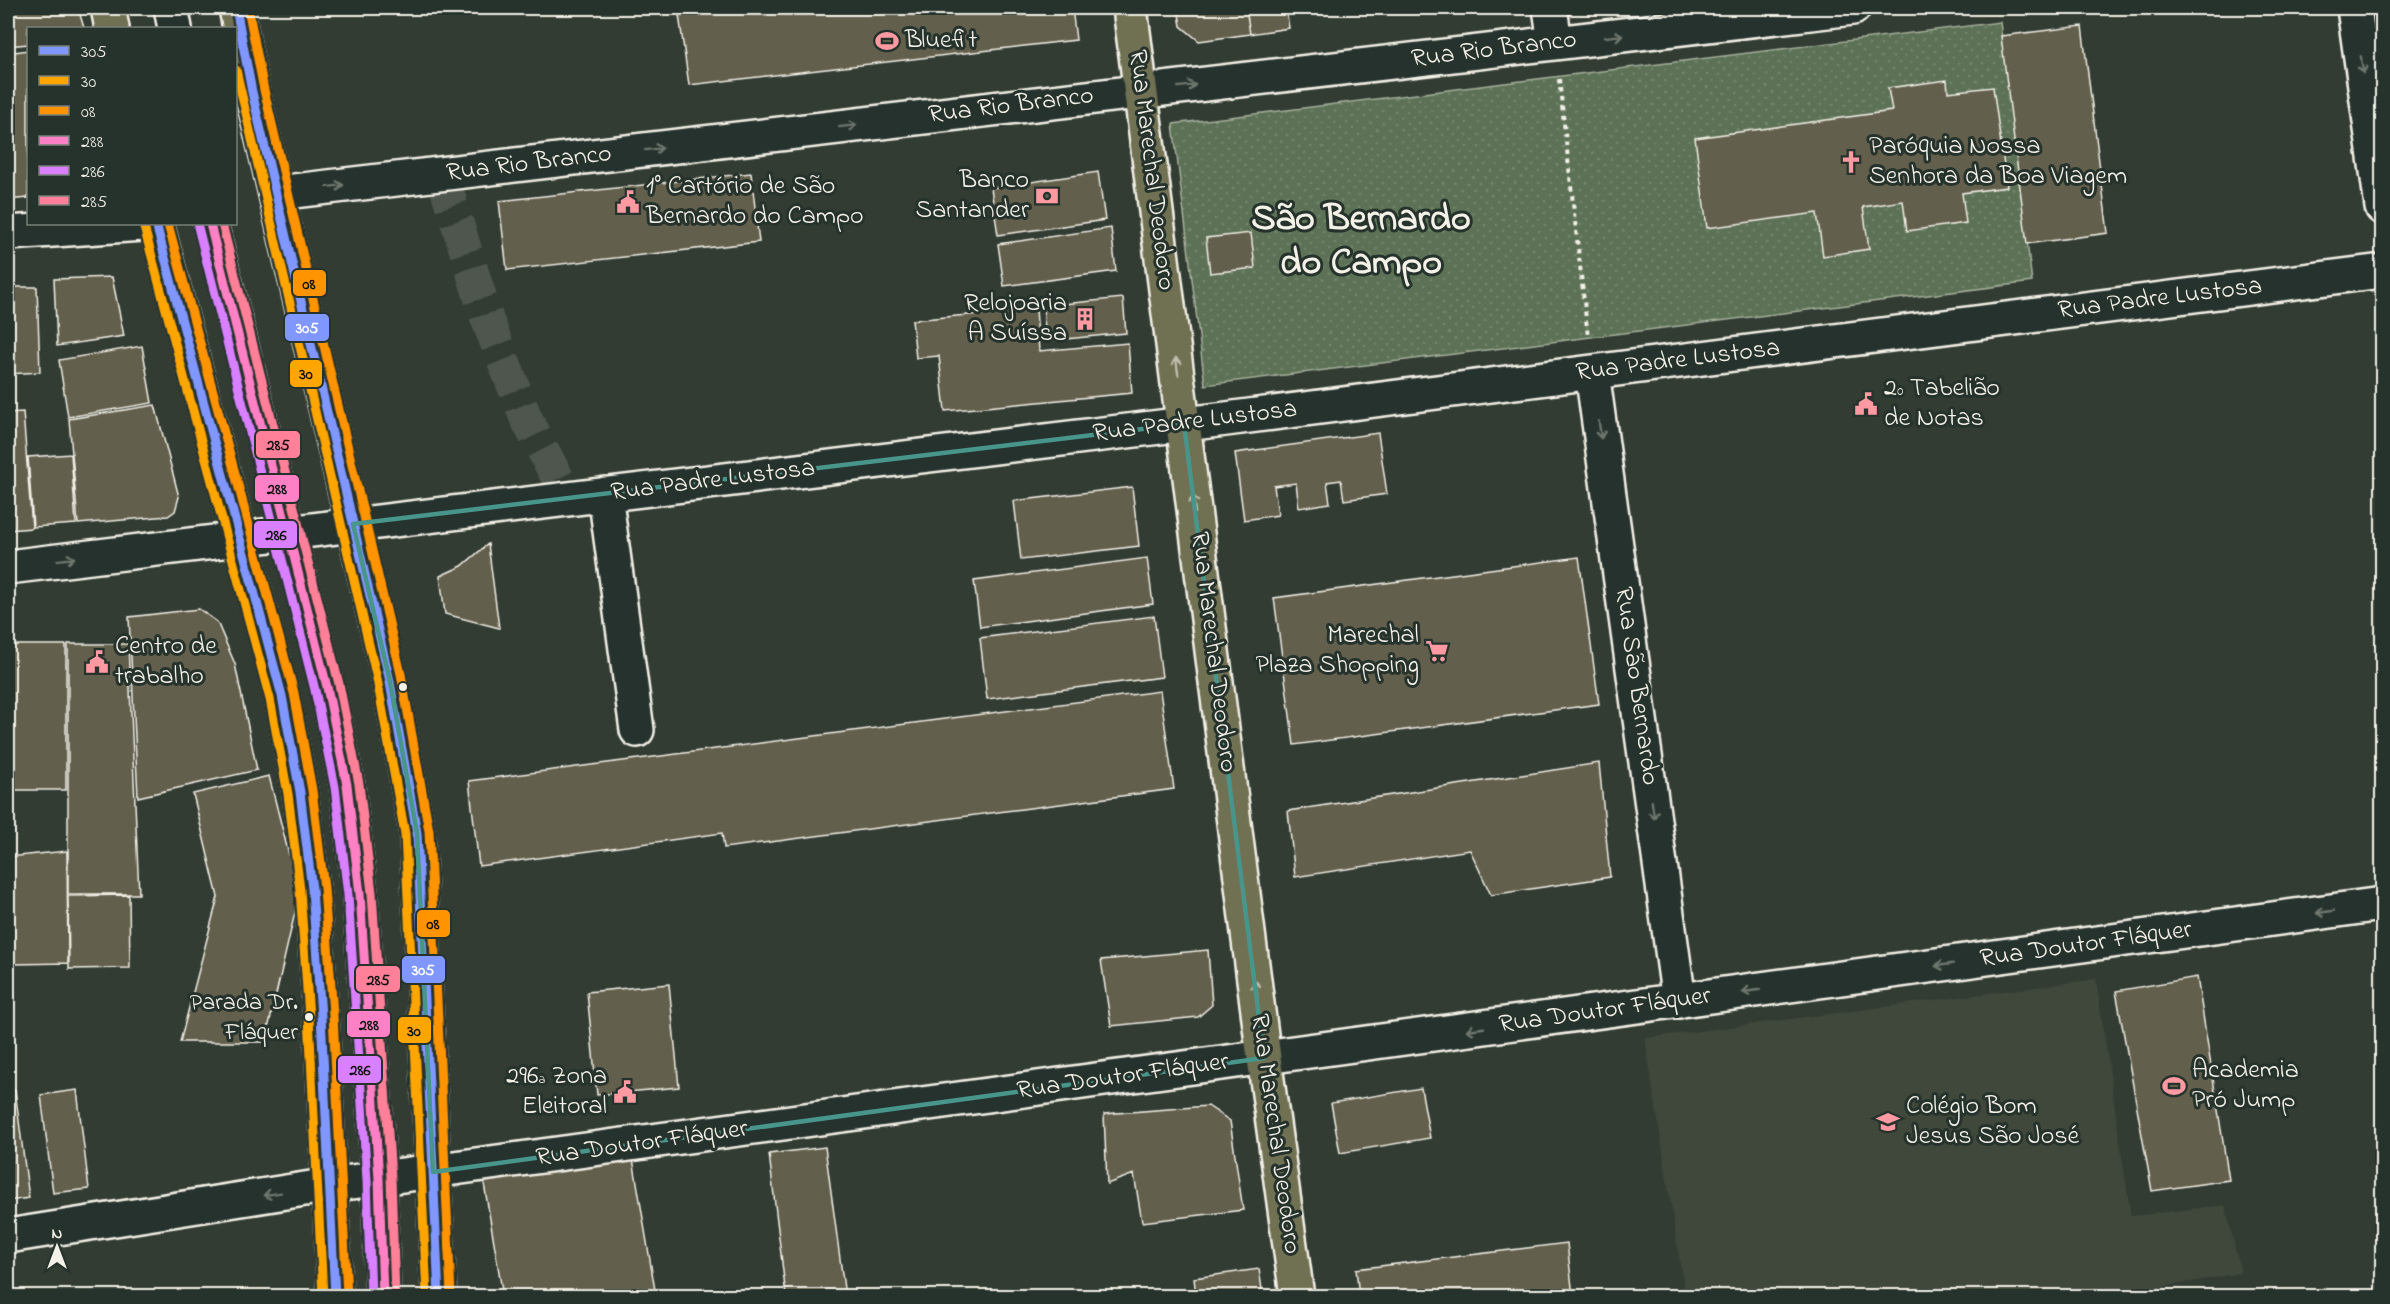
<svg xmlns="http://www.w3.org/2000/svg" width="2390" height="1304" viewBox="0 0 2390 1304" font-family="'Indie Flower',sans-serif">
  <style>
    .built { fill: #41463b }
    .grass { fill: url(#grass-dots); stroke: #a8b19e; stroke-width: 1.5 }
    .building { fill: #645f4d; stroke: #f4f1e8; stroke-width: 1.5 }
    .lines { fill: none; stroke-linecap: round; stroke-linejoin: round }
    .minor-tunnel { stroke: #4f574e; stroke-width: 33; stroke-dasharray: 33 16; stroke-linecap: butt }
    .minor-casing { stroke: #f4f1e8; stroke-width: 38 }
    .major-casing { stroke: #f4f1e8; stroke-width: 38 }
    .path { stroke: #f4f1e8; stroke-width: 4; stroke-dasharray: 4.5 4.5; stroke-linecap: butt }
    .minor { stroke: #26332d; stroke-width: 33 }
    .major { stroke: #706f52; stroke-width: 33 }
    .bus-1-casing { stroke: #26332d; stroke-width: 14 }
    .bus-2-casing { stroke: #26332d; stroke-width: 14 }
    .bus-3-casing { stroke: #26332d; stroke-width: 14 }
    .bus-4-casing { stroke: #26332d; stroke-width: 14 }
    .bus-5-casing { stroke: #26332d; stroke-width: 14 }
    .bus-6-casing { stroke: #26332d; stroke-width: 14 }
    .bus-1 { stroke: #8097ff; stroke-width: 9 }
    .bus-2 { stroke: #ffa500; stroke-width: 9 }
    .bus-3 { stroke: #ff9300; stroke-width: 9 }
    .bus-4 { stroke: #ff80c5; stroke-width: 9 }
    .bus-5 { stroke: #d880ff; stroke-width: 9 }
    .bus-6 { stroke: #ff8098; stroke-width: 9 }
    .oneway { stroke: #6e766e }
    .oneway2 { stroke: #bfbdac }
    .marked { fill: none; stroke: #48958c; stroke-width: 4.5; stroke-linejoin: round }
    .bus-dot { fill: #f4f1e8; stroke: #26332d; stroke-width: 2 }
    .labels { text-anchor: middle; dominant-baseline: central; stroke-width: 6; stroke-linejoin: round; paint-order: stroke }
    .bus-label { font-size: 24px; fill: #f4f1e8; stroke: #26332d; text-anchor: end }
    .poi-label { font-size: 26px; fill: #f4f1e8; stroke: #26332d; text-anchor: start }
    .street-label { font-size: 26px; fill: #f4f1e8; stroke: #26332d }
    .town-label { font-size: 38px; font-weight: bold; fill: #f4f1e8; stroke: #26332d }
    .line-badge { stroke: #26332d; stroke-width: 2 }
    .badge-label { font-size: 16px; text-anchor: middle; font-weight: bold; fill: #fff }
    .pale-badge-label { font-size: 16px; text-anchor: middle; font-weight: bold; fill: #111 }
  </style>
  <defs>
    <pattern id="grass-dots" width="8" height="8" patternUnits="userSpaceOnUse" patternTransform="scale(1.5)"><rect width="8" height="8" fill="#5b7155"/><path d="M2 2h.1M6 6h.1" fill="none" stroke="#73866d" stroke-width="1.8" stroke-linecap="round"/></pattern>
  </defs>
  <rect width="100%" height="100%" fill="#323c33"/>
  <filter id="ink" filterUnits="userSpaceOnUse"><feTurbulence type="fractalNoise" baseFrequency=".0167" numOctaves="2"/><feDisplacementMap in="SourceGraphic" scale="12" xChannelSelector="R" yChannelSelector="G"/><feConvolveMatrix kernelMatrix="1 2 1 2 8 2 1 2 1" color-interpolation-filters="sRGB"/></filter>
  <g filter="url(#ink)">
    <path class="built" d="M2096,979l35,237 94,-11 16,68 -78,14 3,9h-481l-40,-258z"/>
    <path class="grass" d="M2000,22l32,260 -827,103 -32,-261z"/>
    <path class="building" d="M8,8h70l6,20h-56v16l-20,2z
      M678,8h394l4,32 -387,45z
      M1178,8h68l4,26 -51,7 -18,-15z
      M1246,8h40l3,20 -39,6z
      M2082,26l26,207 -81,11 -26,-208z
      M28,50v148l-20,2v-147z
      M1947,80l1,12 45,-5 14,100 -45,6 4,30 -59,8 -4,-30 -40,6 6,42 -46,7 -6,-43 -110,15 -12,-90 197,-27 -4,-23z
      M1098,172l7,48 -107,15 -7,-47z
      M751,173l8,69 -252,28 -8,-69z
      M1111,228l5,43 -112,15 -6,-42z
      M1251,233l4,35 -45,5 -4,-35z
      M112,277l12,59 -67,10 -3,-67z
      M8,287h29l3,85 -32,2z
      M1123,298l3,35 -80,8 -3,-35z
      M1036,309l3,42 89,-8 4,50 -187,18 -6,-55 -23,2 -4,-38z
      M142,346l10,57 -84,14 -9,-57z
      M155,405l24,92 -4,14 -7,5 -90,8 -9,-105z
      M23,412l9,116 -24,2v-117z
      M1378,433l9,61 -43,6 -3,-20 -14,2 3,21 -31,5 -3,-25 -22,3 4,29 -34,5 -9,-67z
      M71,454l5,70 -43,3 -5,-70z
      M1132,487l7,59 -118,14 -7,-59z
      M488,544l11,84 -54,-14 -5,-38 22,-10z
      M1579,557l20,147 -305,41 -20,-147z
      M1147,558l6,46 -173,23 -6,-46z
      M199,609l18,13 18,42 22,106 -119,27 -9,-180z
      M1154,616l8,61 -175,22 -7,-61z
      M68,644h60l11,250h-71z
      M8,645h58v145h-58z
      M1160,691l14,98 -450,59 -2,-15 -243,33 -10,-85z
      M1599,763l11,114 -119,18 -21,-45 -175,27 -7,-66z
      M269,776l30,119 -34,147h-85l38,-145 -25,-103z
      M67,851l1,112 -55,1 -5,-107z
      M129,895l1,73 -61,1 -1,-73z
      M8,910l2,40h-2z
      M1208,950l4,55 -14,12 -87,9 -10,-66z
      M2197,977l32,203 -77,11 -36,-200z
      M669,984l10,103 -82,8 -10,-103z
      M1421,1088l9,50 -90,15 -9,-50z
      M15,1090l14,108 -21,3v-110z
      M77,1090l12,99 -36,4 -12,-98z
      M1208,1106l22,15 13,89 -101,12 -8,-48 -27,10 -3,-70z
      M825,1147l20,149h-59l-17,-142z
      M632,1153l24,143h-153l-20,-119z
      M1567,1243l6,53h-214l-3,-27z
      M1259,1269l4,27h-67l-2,-18z
      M1066,1292v4h-30z"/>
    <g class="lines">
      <path class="minor-tunnel" d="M442,174l45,145 39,99 42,80"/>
      <g class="minor-casing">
        <path id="minor" d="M171,8l4,20
          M1550,8l5,34
          M2354,8l28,199
          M277,193l1576,-185
          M210,224l117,463 20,98 13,109 19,285 4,117
          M8,233l135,-9
          M1592,372l87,629
          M605,494l32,236
          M8,567l1218,-148 1156,-148
          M8,1236l322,-51 2052,-281"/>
      </g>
      <g class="major-casing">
        <path id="major" d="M108,8l4,20
          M236,8l16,84 137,585 28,156 22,463
          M1130,8l134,1050 33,238
          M156,224l126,472 18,96 12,97 9,127 14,280"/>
      </g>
      <path class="path" d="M1559,79l29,258"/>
      <use href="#minor" class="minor"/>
      <use href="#major" class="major"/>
      <g class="bus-1-casing">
        <path id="bus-1" d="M236,8l16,84 137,585 28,156 22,463
          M156,224l126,472 18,96 12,97 9,127 14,280"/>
      </g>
      <g class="bus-2-casing">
        <path id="bus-2" d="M236,70l141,609 28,155 22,462
          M144,227l126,472 18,95 12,96 9,127 14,279"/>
      </g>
      <g class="bus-3-casing">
        <path id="bus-3" d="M248,8l16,82 137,584 28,157 22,464
          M168,224l126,469 18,97 12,98 9,127 14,280"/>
      </g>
      <g class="bus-4-casing">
        <path id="bus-4" d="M210,224l117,463 20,98 13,109 19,285 4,117"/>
      </g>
      <g class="bus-5-casing">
        <path id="bus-5" d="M198,227l117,463 20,97 13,108 19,285 4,116"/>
      </g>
      <g class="bus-6-casing">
        <path id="bus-6" d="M222,224l117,460 20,100 13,109 19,285 4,118"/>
      </g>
      <use href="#bus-1" class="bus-1"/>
      <use href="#bus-2" class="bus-2"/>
      <use href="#bus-3" class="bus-3"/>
      <use href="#bus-4" class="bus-4"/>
      <use href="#bus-5" class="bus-5"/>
      <use href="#bus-6" class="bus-6"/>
    </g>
    <defs><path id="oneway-shaft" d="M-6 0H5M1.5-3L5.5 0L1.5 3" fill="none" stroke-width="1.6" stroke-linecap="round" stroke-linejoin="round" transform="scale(1.5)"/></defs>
    <g class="oneway">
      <use href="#oneway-shaft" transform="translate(1614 36) rotate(-7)"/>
      <use href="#oneway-shaft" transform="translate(2362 65) rotate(82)"/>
      <use href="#oneway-shaft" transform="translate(1187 86) rotate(-7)"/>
      <use href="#oneway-shaft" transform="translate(848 126) rotate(-7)"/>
      <use href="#oneway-shaft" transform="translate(654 149) rotate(-7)"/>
      <use href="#oneway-shaft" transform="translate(335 186) rotate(-7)"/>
      <use href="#oneway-shaft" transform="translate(1600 430) rotate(82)"/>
      <use href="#oneway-shaft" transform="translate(66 559) rotate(-7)"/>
      <use href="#oneway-shaft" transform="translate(1653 810) rotate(82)"/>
      <use href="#oneway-shaft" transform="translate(2325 912) rotate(172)"/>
      <use href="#oneway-shaft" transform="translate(1944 965) rotate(172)"/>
      <use href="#oneway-shaft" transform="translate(1751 991) rotate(172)"/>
      <use href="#oneway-shaft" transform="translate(1475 1029) rotate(172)"/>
      <use href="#oneway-shaft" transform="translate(272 1194) rotate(171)"/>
    </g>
    <g class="oneway2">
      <use href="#oneway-shaft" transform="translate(1177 366) rotate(-98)"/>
      <use href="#oneway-shaft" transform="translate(1194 504) rotate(-97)"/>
      <use href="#oneway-shaft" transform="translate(1256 989) rotate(-97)"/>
    </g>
  </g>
  <path class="marked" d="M1184,424l80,634 -831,114 -16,-339 -28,-156 -36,-153z"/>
  <defs>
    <g id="stadium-bare" transform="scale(1.8)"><path d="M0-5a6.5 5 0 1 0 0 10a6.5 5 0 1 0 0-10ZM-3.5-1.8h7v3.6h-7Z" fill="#ff9aa2" stroke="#26332d" stroke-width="2.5" paint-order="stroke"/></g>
    <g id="church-bare" transform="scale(1.8)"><path d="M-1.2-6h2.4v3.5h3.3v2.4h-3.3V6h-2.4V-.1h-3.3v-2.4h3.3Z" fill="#ff9aa2" stroke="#26332d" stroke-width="2.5" paint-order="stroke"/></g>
    <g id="bank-bare" transform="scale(1.8)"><path d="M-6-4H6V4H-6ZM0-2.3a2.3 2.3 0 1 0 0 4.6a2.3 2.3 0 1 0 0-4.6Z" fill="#ff9aa2" stroke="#26332d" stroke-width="2.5" paint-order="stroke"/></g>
    <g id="civic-bare" transform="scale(1.8)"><path d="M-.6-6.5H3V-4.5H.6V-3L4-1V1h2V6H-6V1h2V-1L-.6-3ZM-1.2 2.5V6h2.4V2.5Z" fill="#ff9aa2" stroke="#26332d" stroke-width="2.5" paint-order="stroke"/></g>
    <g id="building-bare" transform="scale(1.8)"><path d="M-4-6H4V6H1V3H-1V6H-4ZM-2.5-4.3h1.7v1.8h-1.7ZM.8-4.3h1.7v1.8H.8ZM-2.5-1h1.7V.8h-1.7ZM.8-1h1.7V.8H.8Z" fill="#ff9aa2" stroke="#26332d" stroke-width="2.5" paint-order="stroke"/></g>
    <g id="supermarket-bare" transform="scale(1.8)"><path d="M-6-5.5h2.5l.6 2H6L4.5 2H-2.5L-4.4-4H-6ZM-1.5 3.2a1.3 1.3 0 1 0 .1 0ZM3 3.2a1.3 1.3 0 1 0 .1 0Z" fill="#ff9aa2" stroke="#26332d" stroke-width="2.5" paint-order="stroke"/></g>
    <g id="school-bare" transform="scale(1.8)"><path d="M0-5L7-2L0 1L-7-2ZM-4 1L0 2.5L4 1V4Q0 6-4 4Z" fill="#ff9aa2" stroke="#26332d" stroke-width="2.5" paint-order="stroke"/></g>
  </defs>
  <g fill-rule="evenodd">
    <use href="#stadium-bare" x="887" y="41"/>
    <use href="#church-bare" x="1851" y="162"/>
    <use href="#bank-bare" x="1047" y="196"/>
    <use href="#civic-bare" x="628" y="202"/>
    <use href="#building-bare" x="1085" y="319"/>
    <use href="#civic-bare" x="1866" y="404"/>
    <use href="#supermarket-bare" x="1437" y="651"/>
    <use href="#civic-bare" x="97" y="662"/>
    <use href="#stadium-bare" x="2174" y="1086"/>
    <use href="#civic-bare" x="625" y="1092"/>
    <use href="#school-bare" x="1888" y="1122"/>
  </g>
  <g class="bus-dot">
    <circle cx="403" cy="687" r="5"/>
    <circle cx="309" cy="1017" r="5"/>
  </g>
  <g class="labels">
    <g class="bus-label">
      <text x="298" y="1003">Parada Dr.<tspan x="298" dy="30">Fláquer</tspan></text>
    </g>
    <g class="poi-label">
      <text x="905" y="41">Bluefit</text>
      <text x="1869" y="147">Paróquia Nossa<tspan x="1869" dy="30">Senhora da Boa Viagem</tspan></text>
      <text x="1029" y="181" text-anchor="end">Banco<tspan x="1029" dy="30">Santander</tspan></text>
      <text x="646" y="187">1° Cartório de São<tspan x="646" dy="30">Bernardo do Campo</tspan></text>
      <text x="1067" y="304" text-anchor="end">Relojoaria<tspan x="1067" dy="30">A Suíssa</tspan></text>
      <text x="1884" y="389">2º Tabelião<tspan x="1884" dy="30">de Notas</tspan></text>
      <text x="1419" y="636" text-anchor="end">Marechal<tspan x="1419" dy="30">Plaza Shopping</tspan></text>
      <text x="115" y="647">Centro de<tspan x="115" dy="30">trabalho</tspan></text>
      <text x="2192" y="1071">Academia<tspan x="2192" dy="30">Pró Jump</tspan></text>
      <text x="607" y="1077" text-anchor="end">296ª Zona<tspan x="607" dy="30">Eleitoral</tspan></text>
      <text x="1906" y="1107">Colégio Bom<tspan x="1906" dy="30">Jesus São José</tspan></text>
    </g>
    <g class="street-label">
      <text transform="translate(1494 50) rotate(-7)">Rua Rio Branco</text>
      <text transform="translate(1011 106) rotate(-7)">Rua Rio Branco</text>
      <text transform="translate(529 164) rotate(-7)">Rua Rio Branco</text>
      <text transform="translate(1151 170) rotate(83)">Rua Marechal Deodoro</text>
      <text transform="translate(2160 299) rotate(-7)">Rua Padre Lustosa</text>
      <text transform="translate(1678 361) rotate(-7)">Rua Padre Lustosa</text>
      <text transform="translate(1195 422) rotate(-7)">Rua Padre Lustosa</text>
      <text transform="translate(713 481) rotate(-7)">Rua Padre Lustosa</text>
      <text transform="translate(1213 652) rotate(83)">Rua Marechal Deodoro</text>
      <text transform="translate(1636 686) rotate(82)">Rua São Bernardo</text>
      <text transform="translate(2086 945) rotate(-8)">Rua Doutor Fláquer</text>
      <text transform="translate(1605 1011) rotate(-8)">Rua Doutor Fláquer</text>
      <text transform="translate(1123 1077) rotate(-8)">Rua Doutor Fláquer</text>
      <text transform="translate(1275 1134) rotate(82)">Rua Marechal Deodoro</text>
      <text transform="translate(642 1144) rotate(-8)">Rua Doutor Fláquer</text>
    </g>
    <g class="town-label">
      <text x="1361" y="220">São Bernardo<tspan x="1361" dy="44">do Campo</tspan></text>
    </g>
  </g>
  <g class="line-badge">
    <rect x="292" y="269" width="35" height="28" rx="6" fill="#ff9300"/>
    <rect x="284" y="313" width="46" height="29" rx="6" fill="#8097ff"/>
    <rect x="289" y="359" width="34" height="29" rx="6" fill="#ffa500"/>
    <rect x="255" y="430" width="46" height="29" rx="6" fill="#ff8098"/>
    <rect x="254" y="474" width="46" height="29" rx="6" fill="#ff80c5"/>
    <rect x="253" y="520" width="45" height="29" rx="6" fill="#d880ff"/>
    <rect x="416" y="909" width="35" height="29" rx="6" fill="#ff9300"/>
    <rect x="401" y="955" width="45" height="29" rx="6" fill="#8097ff"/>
    <rect x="355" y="965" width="46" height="28" rx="6" fill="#ff8098"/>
    <rect x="346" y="1010" width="45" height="28" rx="6" fill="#ff80c5"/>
    <rect x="397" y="1016" width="35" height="28" rx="6" fill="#ffa500"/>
    <rect x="337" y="1055" width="45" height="29" rx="6" fill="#d880ff"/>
  </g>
  <g class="badge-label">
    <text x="307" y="333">305</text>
    <text x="423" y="975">305</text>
  </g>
  <g class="pale-badge-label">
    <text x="309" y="289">08</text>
    <text x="306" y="379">30</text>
    <text x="278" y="450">285</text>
    <text x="277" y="494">288</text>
    <text x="276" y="540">286</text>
    <text x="433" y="929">08</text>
    <text x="378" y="985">285</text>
    <text x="369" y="1030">288</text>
    <text x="414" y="1036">30</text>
    <text x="360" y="1075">286</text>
  </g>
  <rect width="2390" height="1304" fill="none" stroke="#26332d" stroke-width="30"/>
  <rect x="15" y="15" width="2360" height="1274" fill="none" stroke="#f4f1e8" stroke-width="2" filter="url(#ink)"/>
  <rect x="27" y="27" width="210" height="198" fill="#26332d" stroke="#787f78" stroke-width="1.5"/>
  <rect x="39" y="46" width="30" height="9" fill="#8097ff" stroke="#787f78" stroke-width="1.5"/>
  <text x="81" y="57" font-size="18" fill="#f4f1e8">305</text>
  <rect x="39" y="76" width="30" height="9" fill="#ffa500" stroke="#787f78" stroke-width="1.5"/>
  <text x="81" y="87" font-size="18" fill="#f4f1e8">30</text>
  <rect x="39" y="106" width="30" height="9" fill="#ff9300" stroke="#787f78" stroke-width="1.5"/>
  <text x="81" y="117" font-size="18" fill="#f4f1e8">08</text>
  <rect x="39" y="136" width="30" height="9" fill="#ff80c5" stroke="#787f78" stroke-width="1.5"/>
  <text x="81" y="147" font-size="18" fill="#f4f1e8">288</text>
  <rect x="39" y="166" width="30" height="9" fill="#d880ff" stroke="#787f78" stroke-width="1.5"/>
  <text x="81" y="177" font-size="18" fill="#f4f1e8">286</text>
  <rect x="39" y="196" width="30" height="9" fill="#ff8098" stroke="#787f78" stroke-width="1.5"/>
  <text x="81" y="207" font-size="18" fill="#f4f1e8">285</text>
  <g transform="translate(57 1247)" stroke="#26332d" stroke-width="4.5" paint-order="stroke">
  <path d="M0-4.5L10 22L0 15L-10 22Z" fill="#f4f1e8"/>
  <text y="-9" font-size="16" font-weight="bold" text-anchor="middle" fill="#f4f1e8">N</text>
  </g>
</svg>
